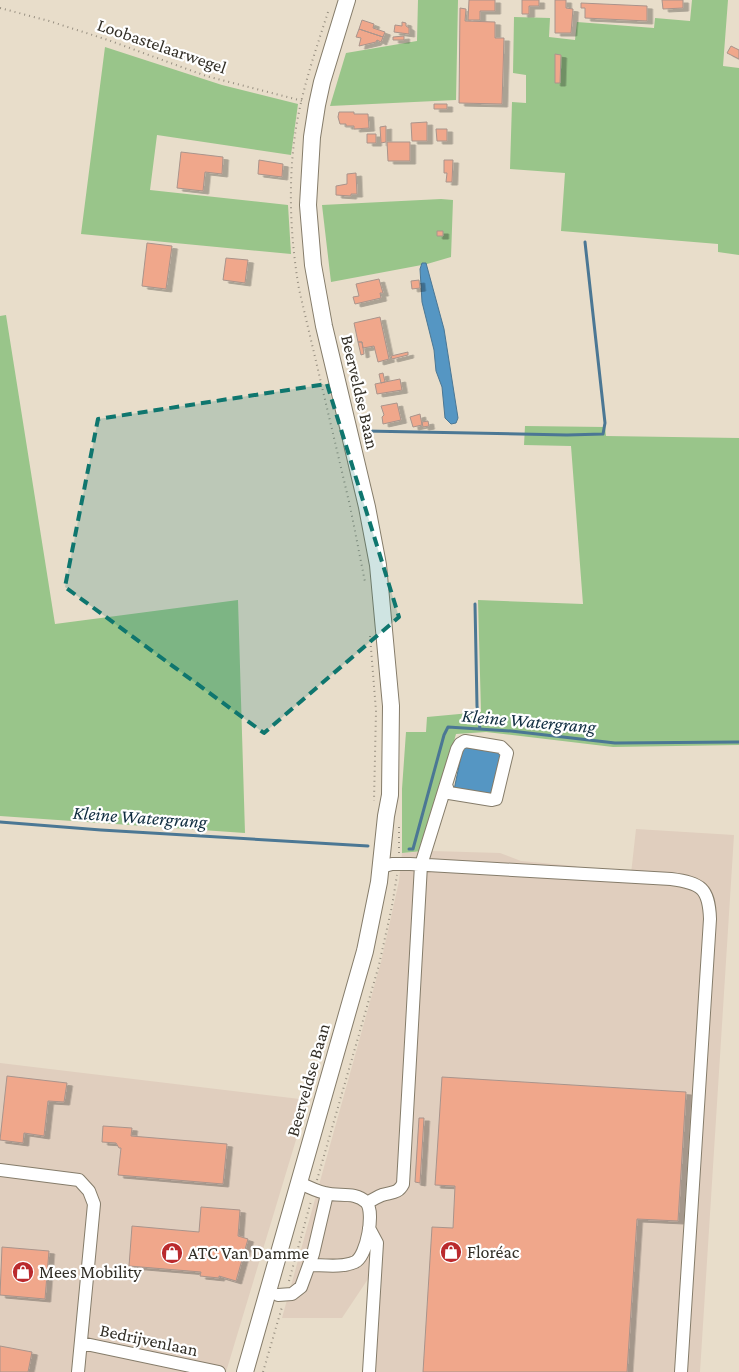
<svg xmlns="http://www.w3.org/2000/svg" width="739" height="1372" viewBox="0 0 739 1372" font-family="'Crimson Pro',serif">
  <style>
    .industrial { fill: #e0cebe }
    .green { fill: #99c58a }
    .water { fill: #5596c3; stroke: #4b7794 }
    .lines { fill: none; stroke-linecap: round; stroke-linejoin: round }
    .stream { stroke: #4b7794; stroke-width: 3 }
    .building { fill: #f0a78b; stroke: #a9948b; filter: url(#shadow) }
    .minor-casing { stroke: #857c6a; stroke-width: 14 }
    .major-casing { stroke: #857c6a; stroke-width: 18 }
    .path { stroke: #978f81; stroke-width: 2; stroke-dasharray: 1 4; stroke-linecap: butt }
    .minor { stroke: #fff; stroke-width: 12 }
    .major { stroke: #fff; stroke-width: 16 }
    .marked { fill: #0f766e; fill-opacity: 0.2; stroke: #0f766e; stroke-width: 4; stroke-dasharray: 10 6; stroke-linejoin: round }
    .labels { text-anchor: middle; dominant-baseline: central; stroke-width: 4.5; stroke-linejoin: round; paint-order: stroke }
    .street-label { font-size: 18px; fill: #332f27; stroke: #fff }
    .poi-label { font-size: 18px; fill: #332f27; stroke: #fff; text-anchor: start }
    .water-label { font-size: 19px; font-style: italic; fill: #102d40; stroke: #fff }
  </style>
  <defs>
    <filter id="shadow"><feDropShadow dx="5.5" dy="3" stdDeviation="0" flood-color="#0004"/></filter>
  </defs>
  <rect width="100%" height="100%" fill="#e8ddca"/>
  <path class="industrial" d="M636,829l98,6 -34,537h-334l7,-92 -5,-1 -26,39h-60l99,-356 18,-81 3,-28 30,-2 68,2 21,8 54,5 14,6 42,2z
    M0,1063l308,37 -82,272h-226z"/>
  <path class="green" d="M418,0h40l-2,100 -126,6 16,-53 71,-12z
    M692,0h36l-5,66 16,2v187l-21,-3v-8l-157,-13 4,-58 -55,-4 2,-67 14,1v-28l-13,-2 1,-56 36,1 -1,19 26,3 2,-18 77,6 1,-10 35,3z
    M105,47l117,38 76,19 -7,51 -134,-20 -7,55 138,15 3,49 -210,-20z
    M441,199l12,1 -2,57 -24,7 -96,18 -9,-77z
    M6,315l49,309 183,-24 7,233 -245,-17v-500z
    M525,426l80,1 1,9 133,2v307l-126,2 -127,-15 -30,2 -33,117 -21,2v-64l4,-57h20l1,-15 54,-5 -3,-112 105,4 -12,-158 -47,-1z"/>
  <path class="water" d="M422,263h4l18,66 14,89 -2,5 -5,1 -6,-6 -3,-31 -6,-16 -2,-21 -12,-48 -2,-33z
    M463,747l39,6 -8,43 -40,-6z"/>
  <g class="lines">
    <path class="stream" d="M365,431l202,4 36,-1 2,-11 -20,-181
      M475,604l2,102 3,23
      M0,822l101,8 267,16
      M409,849h4l31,-114 4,-8 63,4 104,12 124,-1"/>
  </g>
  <path class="building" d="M469,0h26v11h-15v9h-12z
    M522,0h17v6h-10v8h-7z
    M555,0h11v8l7,1 -2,24h-16z
    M662,0h21v8l-20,1z
    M581,3l66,3v15l-62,-3v-10h-4z
    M460,8l6,1 -1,12 30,1v16h9l-2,66 -43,-1z
    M362,20l12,4 -1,4 12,4 -2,5 -24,-8z
    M402,22l4,1v3l3,2v6l-15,-2 1,-7 7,1z
    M359,29l24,8 -2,5 -4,-2 -1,2 -17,4 2,-8 -5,-1z
    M404,36v4h-11v-3z
    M731,46l8,4v9l-12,-6z
    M555,54l6,1 -1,28h-5z
    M434,104h13v5h-13z
    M339,112h15v2h14l1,14 -15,1v-3h-8v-2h-6l-2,-7z
    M427,122v19h-15l-1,-18z
    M386,126v16l-5,1 -1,-16z
    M436,129h11v12h-10z
    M367,134h9v9h-9z
    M387,142h23v19h-22z
    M181,152l42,5 -1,17 -17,-2 -2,19 -26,-3z
    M259,160l24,4 -1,13 -24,-3z
    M444,160h9l-1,22h-6l1,-9h-3z
    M356,173l1,21h-6v2l-15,-1v-9l11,-2v-10z
    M437,231h6v5h-6z
    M147,243l25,3 -6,43 -24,-3z
    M226,258l22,2 -3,23 -22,-3z
    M379,279l4,14h-3l1,5 -26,6 -2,-7 6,-1 -3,-12z
    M419,280l1,8 -8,1 -1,-8z
    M380,317l9,42 -11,3 -4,-16 -11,2 -1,-6h-4l-4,-19z
    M358,342h4l2,12 -3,1z
    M408,352v3l-16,4 -1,-3z
    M383,373l2,9 -4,1 -2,-9z
    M400,379l2,11 -25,4 -2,-10z
    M397,403l4,17 -18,4 -1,-7 2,-2 -3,-9z
    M420,414l2,11 -9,2 -3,-10z
    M428,421l1,5 -6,1 -1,-5z
    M7,1076l60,7 -3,19 -16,-1 -4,35 -20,-3 -1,10 -23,-3z
    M442,1077l244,15 -8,129 -41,-2 -10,153h-204l9,-145 21,1 2,-42 -20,-1z
    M419,1118h5l-4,65 -5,-1z
    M103,1126l29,2 -1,8 96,8 -4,40 -105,-9 3,-27h-2l-3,-5 -14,-1z
    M201,1207l39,3 -2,26 10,3 -12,42 -17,-5v2l-19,-2 1,-4 -72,-6 3,-40 67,6z
    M2,1247l47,4 -4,48 -45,-4z
    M0,1346l32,6 -4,20h-28z"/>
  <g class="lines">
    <g class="minor-casing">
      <path id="minor" d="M381,867l11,-3h18l261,15c30,4 38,9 39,40l-29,453
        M0,1170l79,10 10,11 5,13 -16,168
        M300,1183c8,4 16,8 25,10 13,4 30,-2 41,9 9,9 1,54 -11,60 -13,6 -32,3 -46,3
        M367,1203c5,-3 10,-6 15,-8 9,-3 16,-1 21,-11l18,-319 36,-116 3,-5 5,-3 36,6 6,6 -11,46 -4,1 -43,-7 -3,-8
        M278,1295l14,-1 9,-7 12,-33 14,-60
        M81,1343l138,29
        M369,1372l8,-129 -8,-15"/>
    </g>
    <g class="major-casing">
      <path id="major" d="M245,1372l120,-421 14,-69 7,-66 4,-21 1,-89 -13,-141 -11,-58 -43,-181 -11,-61 -5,-60 4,-68 5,-32 5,-23 25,-82"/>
    </g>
    <path class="path" d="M0,8l49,13 59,19 98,36 97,25
      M328,12c-10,31 -21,63 -28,95 -13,59 -11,123 -1,182l51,217 15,76
      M370,636l6,75 -2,90
      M399,853v-28
      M317,1180l62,-215 13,-59 5,-31
      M289,1281l22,-80
      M263,1372l19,-65"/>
    <use href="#minor" class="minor"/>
    <use href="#major" class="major"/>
  </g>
  <path class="marked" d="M327,384l72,233 -135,116 -199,-146 33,-168z"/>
  <defs>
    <g id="shop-disc" transform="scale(1.125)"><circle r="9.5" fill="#ba2a2d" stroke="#fff"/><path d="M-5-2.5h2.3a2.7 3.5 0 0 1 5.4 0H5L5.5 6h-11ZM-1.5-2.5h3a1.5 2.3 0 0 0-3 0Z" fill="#fff"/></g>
  </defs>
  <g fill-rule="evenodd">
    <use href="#shop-disc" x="451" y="1252"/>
    <use href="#shop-disc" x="172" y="1253"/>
    <use href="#shop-disc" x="23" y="1272"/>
  </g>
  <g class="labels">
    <g class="street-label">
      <text transform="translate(162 46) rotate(19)">Loobastelaarwegel</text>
      <text transform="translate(360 392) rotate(77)">Beerveldse Baan</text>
      <text transform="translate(308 1080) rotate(-74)">Beerveldse Baan</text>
      <text transform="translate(149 1340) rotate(12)">Bedrijvenlaan</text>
    </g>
    <g class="poi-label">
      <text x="467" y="1252">Floréac</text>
      <text x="188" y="1253">ATC Van Damme</text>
      <text x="39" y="1272">Mees Mobility</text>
    </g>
    <g class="water-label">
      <text transform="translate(529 721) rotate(5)">Kleine Watergrang</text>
      <text transform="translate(140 817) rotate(4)">Kleine Watergrang</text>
    </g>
  </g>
</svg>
